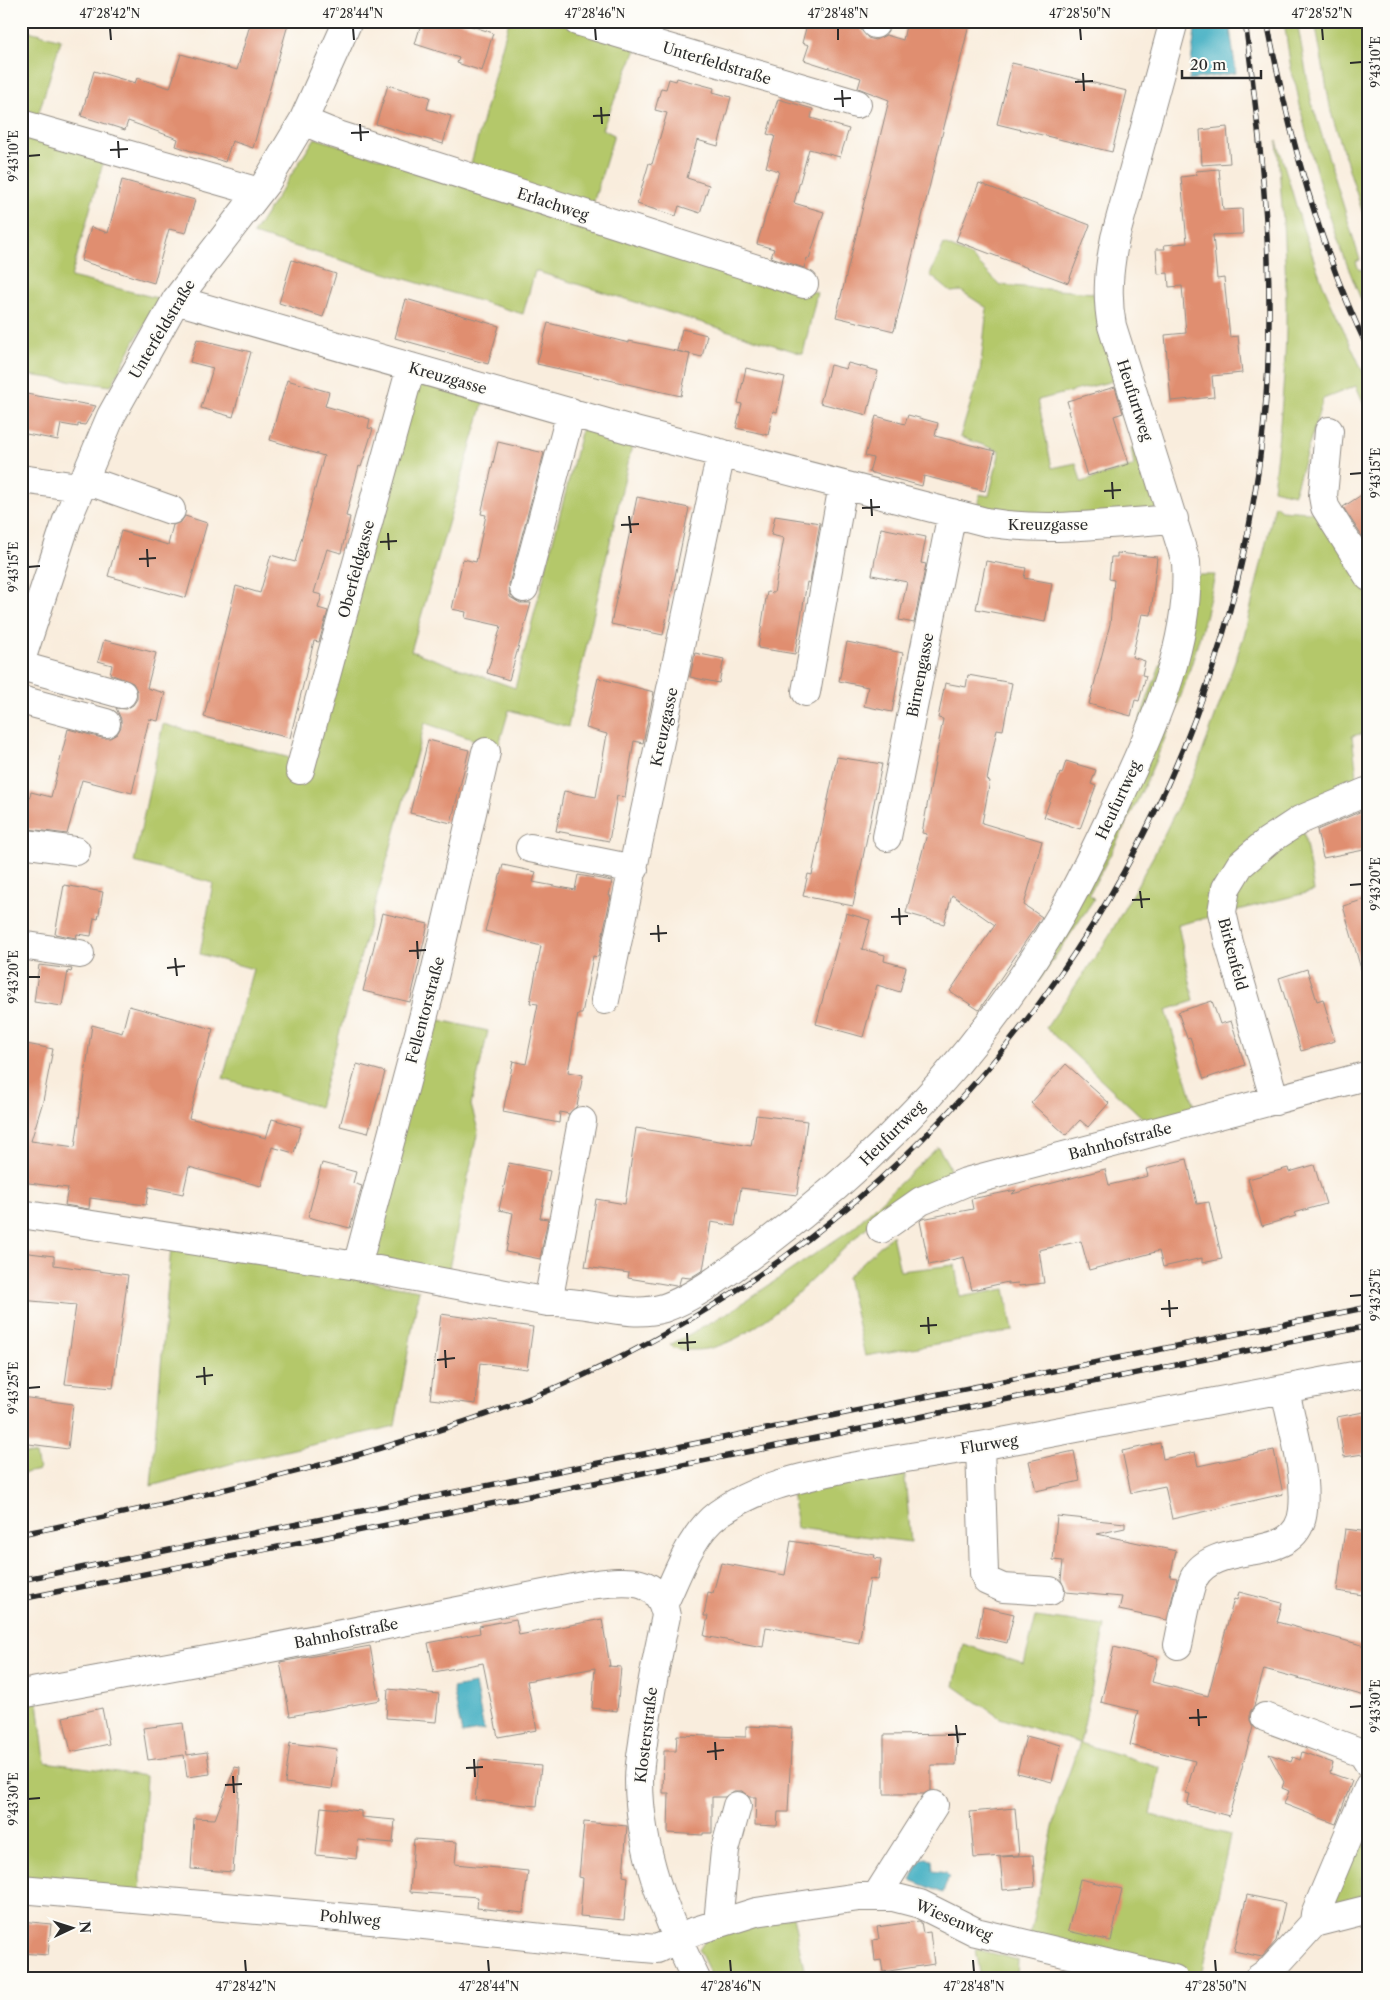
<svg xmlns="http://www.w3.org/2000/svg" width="1390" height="2000" viewBox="0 0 1390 2000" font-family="'Libre Caslon Text',serif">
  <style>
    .green { fill: #b4c86b; stroke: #707a4b }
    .water { fill: #43afc2; stroke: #376d76 }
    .building { fill: #e08e6f }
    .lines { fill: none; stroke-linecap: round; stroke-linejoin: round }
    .minor-casing { stroke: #928c84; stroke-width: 30 }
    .minor { stroke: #fff; stroke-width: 28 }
    .rail-casing { stroke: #2b2b2b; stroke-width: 5.5 }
    .rail { stroke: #fdfcf7; stroke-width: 4; stroke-dasharray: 11; stroke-linecap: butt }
    .ticks { fill: none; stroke: #2b2b2b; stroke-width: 2 }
    .labels { text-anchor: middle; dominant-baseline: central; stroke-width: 4; stroke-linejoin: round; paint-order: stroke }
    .street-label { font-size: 15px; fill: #2b2b2b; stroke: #fdfcf7 }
    .neatline { fill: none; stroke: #2b2b2b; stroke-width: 2 }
    .ticks-label { font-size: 12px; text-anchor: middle; fill: #2b2b2b }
  </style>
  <rect width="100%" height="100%" fill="#fdfcf7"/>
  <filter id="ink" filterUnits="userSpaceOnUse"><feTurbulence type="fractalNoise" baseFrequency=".02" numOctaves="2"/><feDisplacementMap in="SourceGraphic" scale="10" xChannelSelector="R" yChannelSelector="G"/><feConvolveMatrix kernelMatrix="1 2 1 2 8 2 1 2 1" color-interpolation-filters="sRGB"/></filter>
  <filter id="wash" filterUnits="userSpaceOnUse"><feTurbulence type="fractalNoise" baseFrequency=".0096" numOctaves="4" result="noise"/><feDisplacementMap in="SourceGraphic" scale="20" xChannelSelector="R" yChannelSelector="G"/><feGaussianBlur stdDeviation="1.12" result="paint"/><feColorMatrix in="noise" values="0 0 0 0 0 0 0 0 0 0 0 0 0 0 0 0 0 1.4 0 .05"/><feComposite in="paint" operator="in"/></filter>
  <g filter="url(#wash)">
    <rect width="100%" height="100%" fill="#f9eddd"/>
    <path class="green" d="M21,21h4l-3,8 39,11 -25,82 -15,-4z
      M509,21h49l80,24 -36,84 12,6 -22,72 -123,-36z
      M1284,21h13l14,79 49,160 -4,2 3,8 5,-1 5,12v37c-33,-75 -58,-153 -73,-233l-4,-9z
      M1315,21h54v212l-38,-121z
      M21,133l84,23 -34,121 90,22 -26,41 -24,46 -90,-12z
      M315,138l502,155 -14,61 -268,-83 -12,43 -270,-80z
      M1277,141l26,88 20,56 46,100v30l-13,-29 -33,13 -29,95 -21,-5c6,-54 12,-107 13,-160 1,-63 -4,-125 -9,-188z
      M944,244l27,12 29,29 93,8 28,86 -83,21 14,68 24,-5 5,19 53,-16 -3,-18 13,-4 20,66 -124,11 -61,-14v-13l10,2 11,-45 -40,-14 20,-64 7,-65 -26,-17 -10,1 -21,-17z
      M416,377l68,23 -73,251 104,37 68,-263 50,16 -65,286 -59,-17 -11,38 -73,-25 -106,384 -96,-28 30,-110 -53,-15 13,-71 -79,-21 29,-138 146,39z
      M1275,505l6,5 42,3 46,73v146l-17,4 6,48 -58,25 14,82 -136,34 16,76 -28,9 29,98 -49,13 -100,-93 59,-85 50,-90 42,-86 47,-131z
      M1194,575h21c-25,117 -68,215 -126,319l5,5 -53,79 -67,85 85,-129z
      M431,1018l57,13 -17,74 7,25 -30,143 -82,-18z
      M938,1147l10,17 4,11c-23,13 -49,24 -69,39 -51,38 -125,138 -191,136 -8,0 -15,0 -22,-5l61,-34 122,-83z
      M892,1235l8,36 55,-6 5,32 45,-8 8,42 -148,25 -18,-79z
      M171,1247l248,43 -24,136 -158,36 -86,24z
      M21,1453l15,2 3,15 -18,4z
      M904,1467l7,75 -114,-14 -6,-42z
      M1036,1617l69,9 -25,117 80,24 -9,48 79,20 -28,141 -172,-42 29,-134 21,-57 -80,-25 -46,-32 9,-42 61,20z
      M38,1701l7,61 101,14 -6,119 -119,-10v-180z
      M1369,1809v68l-8,2 3,18 -35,7z
      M793,1916l13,63h-93l-14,-29 7,-11z
      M976,1949l42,11 -1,19h-36z"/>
    <path class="water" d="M1196,21h33l7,52 -47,7z
      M475,1684l9,46 -22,4 -9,-46z
      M925,1858l7,1 1,12 13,2 3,3 -6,17 -32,-13 8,-18z"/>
    <g id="blocks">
      <path class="building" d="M251,21h38l-36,127 -21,-7 -7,21 -49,-16 2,-7 -50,-18 -3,9 -44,-14 13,-45 41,12 2,-5 33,10 11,-34 56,16z
        M422,21h34l37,12 -11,38 -25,-8 2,-5 -44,-14z
        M808,21h34l18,6 8,11 7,2 11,-5 17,5 4,-19h63l-76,310 -58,-14 53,-217 -31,-12 3,-10 -57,-18 5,-15 -7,-2z
        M1012,63l115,28 -15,61 -115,-28z
        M677,78l37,10 -1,4 18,5 -13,49 -21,-6 -10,38 22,7 -9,28 -21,-7 -3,10 -39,-12 12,-41 3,1 15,-51 -12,-3 6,-22 5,1 3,-10 7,2z
        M388,85l42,12 -3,12 24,7 -8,28 -67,-20z
        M778,99l35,10 -2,9 38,11 -9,28 -31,-8 -15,54 30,9 -15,47 -2,-1 -3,10 -33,-11 3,-8 -17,-5 22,-73 -13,-4 9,-31 -8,-2z
        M1227,127l3,36 -28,2 -2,-35z
        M1219,169l4,41 19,-1 1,25 -30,1 4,44 7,-1 6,59 8,-1 4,37 -30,3 2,21 -43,4 -6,-66 21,-2 -4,-47 -13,1 -1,-14 -10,1 -2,-25h9l-1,-4 23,-2 -6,-66 16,-2 -1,-4z
        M122,180l73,20 -9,33 -17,-4 -15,54 -73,-22 10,-34 17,6z
        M979,183l111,42 -22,58 -112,-42z
        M292,260l44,14 -13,43 -44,-14z
        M406,299l93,27 -11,38 -93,-26z
        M548,323l81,20v-2l61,13 -9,42 -144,-32z
        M682,329l25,6 -5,22 -25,-6z
        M197,339l54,13 -18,65 -32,-9 12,-40 -23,-6z
        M848,363l30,8 -11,44 -47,-12 10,-38 16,4z
        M746,368l39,9 -8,35 -4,-1 -5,24 -32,-7 6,-24 -4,-1z
        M287,380l42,12 -4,14 45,13 -2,9 5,1 -12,38 -2,-1 -13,50 4,1 -9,36 -14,-4 -13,44 8,2 -4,13 10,3 -9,31 -5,-1 -24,97 -86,-21 32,-131 24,7 11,-38 24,7 29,-106 -54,-16z
        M1115,387l8,26 -9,3 15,48 -42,12 -19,-65h2l-3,-10z
        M26,394l70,12 -11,19 -7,-1v3l-17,-3 -3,16 -37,-7z
        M908,415l30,8 -3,13 60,15 -10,40 -61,-15 -2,10 -53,-14 4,-14 -8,-2 11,-40 29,8z
        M498,442l46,11 -35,131 1,13 10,6h11l-22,77 -22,-7 14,-47 -36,-8 1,-6 -14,-3 11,-50 13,3 10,-47 -5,-1z
        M1369,490v57l-26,-40z
        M637,497l52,11 -26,127 -52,-11z
        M185,516l22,7 -21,75 -78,-22 13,-45 47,14 5,-20 8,-3z
        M775,516l45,7 -10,60 -3,-1 -12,72 -37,-6 9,-56 7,1 10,-55 -13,-3z
        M881,528l45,9 -5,26 5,1 -12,59 -15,-3 8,-38 -35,-7z
        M1117,553l40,4 -6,58 -9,-1 -10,43 13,4 -3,14 4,1 -7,25 -4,-1 -4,16 -42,-12 21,-80 4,-44 -5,-1 2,-22h6z
        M986,561l40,7 -2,10 28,5 -7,39 -69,-13z
        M104,640l52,13 -9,35 18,5 -7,28 -9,-2 -17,74 -50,-13 -15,54 -46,-6 10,-36 20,5 17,-68 34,9h8l7,-4 4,-7v-8l-5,-11 10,1 7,-4 4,-6v-8l-4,-8 -23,-9 2,-9 -14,-4z
        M847,642l56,11 -11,59 -28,-6 4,-19 -29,-6z
        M695,653l29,6 -5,24 -29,-6z
        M968,675l44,8 -9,47 -6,-1 -10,51 3,1 -8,42 60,18 -18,64 18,12 -63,93 -29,-19 45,-66 -43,-30 -8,29 -38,-11 21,-79 -5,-1 21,-114 -5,-1 7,-35 21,4z
        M598,678l56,14 -11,51 -9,-2 -9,56 -8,-1 -8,45 -53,-10 8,-40 32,6 11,-63 -21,-6z
        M428,740l41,10 -18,73 -41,-10z
        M837,757l45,7 -29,142 -50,-10 5,-22 4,1z
        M1066,761l30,9 -5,14 5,2 -16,43 -36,-12 16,-44 2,1z
        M1369,808v41l-46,9 -6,-28z
        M503,865l33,7 -3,10 42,8 3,-15 34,6 -3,15h2l-13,61 -5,-1 -11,58h-4l-10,58 15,3 -6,31 -8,8 -9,-2 -1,11 -56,-11 10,-51 13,3 12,-60 -8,-1 11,-57 -56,-15z
        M64,885l39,7 -5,27 -4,-1 -3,18 -14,-2 -1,4 -21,-4z
        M1369,898v77l-6,1 -20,-70z
        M382,913l46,11 -18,78 -47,-11z
        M846,913l24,7 -8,29 23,6 -1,6 22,6 -6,25 -23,-7 -14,52 -47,-13z
        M39,965l33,4 -1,3 -3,-1 -6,35 -28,-4z
        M1307,969l10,32 6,-2 12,42 -34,10 -22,-73z
        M1212,1001l8,23 11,-3 14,44 -41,14 -14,-42 -3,1 -9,-26z
        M129,1006l84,23 -24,89 77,20 6,-19 29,8 -7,26 -22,-6 -11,39 -72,-19 -6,27 -34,-7 -3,18 -56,-7 -1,11 -24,-4 3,-17 -47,-6v-139l32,6 -10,52 -12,40 44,6 17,-122 30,8z
        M357,1064l28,8 -17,61 -28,-7z
        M1066,1064l43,39 -21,24 -8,-7 -14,15 -35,-32z
        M756,1115l51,6 -10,74 -56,-7 -6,38 -24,-4 -8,48 -13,8 -9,-1 -2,7 -3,2 -48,-8 1,-5 -44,-6 11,-68 29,5 11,-76 115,18z
        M1187,1159l10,45 12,-2 13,57 -20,4v-5l-39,9 -4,-16 -70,19 -8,-29 -42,9 5,33 -25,3 -1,-3 -10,1v-2l-36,8 -8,-33 -35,8 -9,-44 2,-2 51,-10 -2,-10 45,-9 -4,4 93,-25 4,16 39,-9 -2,-7z
        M322,1163l34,9 -3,11 9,3 -12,42 -42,-11z
        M509,1163l41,8 -10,47 8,1 -8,40 -34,-7 7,-39 -14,-3z
        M1314,1165l12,39 -32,9 2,3 -34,10 -14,-47 40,-11 1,4z
        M21,1252l33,4v9l74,10 -15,113 -48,-4 11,-79 -55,-5z
        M441,1314l92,13 -6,42 -47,-6 -4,41 -46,-5z
        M21,1397l52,7 -5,45 -47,-6z
        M1369,1411v42l-25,4 -7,-40z
        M1160,1443l3,16 32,-7 3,14 76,-16 9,44 -111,25 -7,-33 -34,7 -9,-42z
        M1074,1451l6,30 -44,10 -7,-30z
        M1057,1516l68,7v5l-28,6 79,17 -6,26 7,1 -10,42 -48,-10 3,-13 -56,-5 -5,-12 2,-19 -10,-1z
        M1345,1529l24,3v64l-32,-5z
        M791,1541l84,14 -1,3 7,1 -3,21 -8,-1 -11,64 -93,-16 -3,20 -59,-11 4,-20h-4l4,-24 5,1 8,-30 64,12z
        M1239,1592l43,11 -5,19 92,25v50l-105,-28 -10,37 -4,6v8l3,7 -24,89 -42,-11 3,-11 -4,-1 9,-32 -65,-16 8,-34 -37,-9 13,-55 44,11 -6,24 56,14 26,-97 3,1z
        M983,1607l31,7 -7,29 -30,-7z
        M516,1619l3,16 83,-16 8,47h-2l13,1 -4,44 -25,-3 3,-40 -68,13 10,49 -39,7 -15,-74 -49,9 -6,-29 52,-10 -1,-7z
        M370,1646l10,54 -90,16 -10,-54z
        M388,1689l51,5 -3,28 -50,-4z
        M102,1708l7,36 -38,8 -8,-35z
        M183,1723l4,32 20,-3 3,22 -23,3 -3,-22 -36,5 -5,-32z
        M746,1726l46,2 -4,84h-10l-1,14 -22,-1 1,-28h-7l-7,-6h-8l-9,6h-13v36h-9v2l-35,-2 1,-40h-6l1,-42h12l1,-16 69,2z
        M957,1734l-1,31h-25v25l-7,4h-40v-59z
        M1026,1736l35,9 -9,37 -35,-9z
        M290,1743l47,6 -5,40 -47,-6z
        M1302,1752l31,11 -3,10 22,8 -16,43 -52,-20 5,-13 -7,-3 2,-6 -15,-28 22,8 2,-5 7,3z
        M479,1760l62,6 -4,40 -62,-6z
        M235,1767l5,1 -7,104 -42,-3 3,-51 21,1z
        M321,1807l40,4v6l34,3 -2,23 -35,-3 -2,19 -40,-4z
        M1015,1808l4,47 -45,3 -4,-46z
        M584,1822l43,4 -4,50 5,1 -4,43 -44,-4 3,-38 -4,-1z
        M414,1839l43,3 -2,22 73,7 -5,42 -46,-5 1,-11 -68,-5z
        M1033,1855l2,32 -32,3 -3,-33z
        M1080,1879l42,10 -11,52 -43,-10z
        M1247,1895l38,8 -9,38 -14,16 -28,-6z
        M21,1921l30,3 -3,31 -27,-2z
        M919,1921l2,1 2,11 7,-1 4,32 -51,8 -2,-12 -6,1 -2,-21 6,-1 -2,-12z"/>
    </g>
  </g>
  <g filter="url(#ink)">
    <use href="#blocks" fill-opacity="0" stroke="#928c84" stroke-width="1"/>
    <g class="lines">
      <g class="minor-casing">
        <path id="minor" d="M577,21l280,83
          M875,24v-3
          M303,121l32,13 469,150
          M21,124l238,68
          M176,300l459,131 351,91c62,11 125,1 188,-3
          M1329,431l-6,65 2,11 44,70
          M21,479l58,8
          M83,479l88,31
          M524,588l47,-176
          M21,660l46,-140 44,-104 65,-116 90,-117 37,-62 45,-100
          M21,666l101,28
          M806,692l37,-207
          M21,700l85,23
          M300,770l111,-403
          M887,837l65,-324
          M21,843l55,8
          M530,848l104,21
          M21,945l59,9
          M605,1000l116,-547
          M1275,1101l-46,-158 -7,-31 4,-24 14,-23 28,-24 32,-21 66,-28
          M21,1214l336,52 191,36c40,-2 79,17 116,6 33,-11 76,-45 104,-66 118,-89 219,-199 293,-327 24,-42 44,-86 64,-129 32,-68 66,-148 61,-224l-74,-236c-6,-30 -3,-58 3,-88l59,-217
          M881,1229l40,-28 45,-19 403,-107
          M357,1266l77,-289 52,-225
          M548,1302l34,-181
          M980,1446l4,127 3,8 16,7 47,3
          M664,1603c14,-29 27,-69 54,-89 36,-26 77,-35 119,-44 51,-10 102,-17 154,-26 126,-23 252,-47 378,-71
          M1178,1645c4,-18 9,-51 16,-67 22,-42 104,-10 109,-68 4,-39 -11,-82 -18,-121
          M21,1694l229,-42 339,-67c33,-4 70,-11 77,31 -9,42 -18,84 -23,127 -2,12 -4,25 -4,37 0,70 27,137 57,199
          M1265,1717l97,36 7,11
          M21,1889l384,34 203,22 49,4 35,-17 64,-20 103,-15h34l27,7 56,28 198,47
          M876,1897l58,-92
          M718,1923l7,-73 12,-44
          M1314,1923l1,-9 54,-128
          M1258,1979l14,-10 42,-46 55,-14"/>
      </g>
      <use href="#minor" class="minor"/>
      <g class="rail-casing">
        <path id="rail" d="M1267,21c22,114 52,226 102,330
          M21,1534c113,-22 225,-48 336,-79 85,-25 170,-51 250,-91 361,-176 615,-533 656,-933 15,-138 0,-273 -18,-410
          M21,1580l1348,-273
          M21,1599l1348,-273"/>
      </g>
      <use href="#rail" class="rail"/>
    </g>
  </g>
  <path class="ticks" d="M110,28l1,12M353,28l1,12M595,28l1,12M838,28v12M1080,28l1,12M1322,28l1,12M1350,63l12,-1M1083,73l1,18M1075,82l18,-1M842,90l1,17M834,99l17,-1M601,107l1,17M593,116l17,-1M360,124l1,17M351,133l18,-1M118,141l1,17M110,150l18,-1M28,156l12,-1M1350,474l12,-1M1112,482l1,17M1104,491l17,-1M871,499l1,17M862,508l18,-1M629,516l2,17M621,525l18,-1M388,533l1,17M380,542l17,-1M147,549l1,18M139,559l17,-1M28,567l12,-1M1350,885l12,-1M1140,891l2,17M1132,900l18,-1M899,908l1,17M891,917l17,-1M658,925l1,17M650,934l17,-1M417,941l1,18M409,951l17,-1M175,958l2,18M167,968l18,-2M28,977h12M1350,1296l12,-1M1169,1300l1,17M1161,1309l17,-1M928,1317l1,17M920,1326l17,-1M687,1333l1,18M678,1343l18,-1M445,1350l1,18M437,1360l18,-2M204,1367l1,18M196,1377l17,-2M28,1388l12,-1M1350,1707l12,-1M1198,1709l1,17M1189,1718l18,-1M956,1725l2,18M948,1735l18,-1M715,1742l1,18M707,1752l17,-2M474,1759l1,18M466,1768l17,-1M233,1776l1,17M225,1785l17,-1M28,1799l12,-1M245,1960l1,12M488,1960l1,12M730,1960l1,12M973,1960l1,12M1215,1960l1,12"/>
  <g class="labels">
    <g class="street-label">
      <text transform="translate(717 63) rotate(17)">Unterfeldstraße</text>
      <text transform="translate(553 204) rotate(18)">Erlachweg</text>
      <text transform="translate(162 329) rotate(-59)">Unterfeldstraße</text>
      <text transform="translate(448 378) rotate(16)">Kreuzgasse</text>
      <text transform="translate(1135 400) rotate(72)">Heufurtweg</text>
      <text x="1048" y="524">Kreuzgasse</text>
      <text transform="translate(356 569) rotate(-75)">Oberfeldgasse</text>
      <text transform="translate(920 675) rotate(-79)">Birnengasse</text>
      <text transform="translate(664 727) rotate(-78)">Kreuzgasse</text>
      <text transform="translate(1118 800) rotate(-65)">Heufurtweg</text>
      <text transform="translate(1233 954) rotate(75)">Birkenfeld</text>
      <text transform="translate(425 1010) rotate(-75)">Fellentorstraße</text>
      <text transform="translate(892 1133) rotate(-45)">Heufurtweg</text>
      <text transform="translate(1120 1141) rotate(-15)">Bahnhofstraße</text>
      <text transform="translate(989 1444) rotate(-9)">Flurweg</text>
      <text transform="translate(346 1633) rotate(-11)">Bahnhofstraße</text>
      <text transform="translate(646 1735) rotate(-83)">Klosterstraße</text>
      <text transform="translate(350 1918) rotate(5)">Pohlweg</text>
      <text transform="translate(954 1920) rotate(23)">Wiesenweg</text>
    </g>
  </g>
  <rect width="1390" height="2000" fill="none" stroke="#fdfcf7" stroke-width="55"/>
  <g transform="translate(72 1928) rotate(86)" stroke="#fdfcf7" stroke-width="4" paint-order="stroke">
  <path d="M0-4L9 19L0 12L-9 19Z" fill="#2b2b2b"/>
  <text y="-8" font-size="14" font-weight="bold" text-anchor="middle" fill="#2b2b2b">N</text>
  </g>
  <path d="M1182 70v8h79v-8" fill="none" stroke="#2b2b2b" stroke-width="2.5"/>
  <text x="1190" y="70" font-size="15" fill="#2b2b2b" stroke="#fdfcf7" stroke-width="4" paint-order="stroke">20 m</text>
  <rect x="28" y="28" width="1334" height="1944" class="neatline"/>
  <g class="ticks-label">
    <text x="110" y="18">47°28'42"N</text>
    <text x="353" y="18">47°28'44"N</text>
    <text x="595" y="18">47°28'46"N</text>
    <text x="838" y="18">47°28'48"N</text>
    <text x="1080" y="18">47°28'50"N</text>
    <text x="1322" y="18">47°28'52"N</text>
    <text transform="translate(1376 62) rotate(-90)" y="4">9°43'10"E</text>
    <text transform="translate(14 156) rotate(-90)" y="4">9°43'10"E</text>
    <text transform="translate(1376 473) rotate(-90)" y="4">9°43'15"E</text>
    <text transform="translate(14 567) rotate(-90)" y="4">9°43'15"E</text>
    <text transform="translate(1376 884) rotate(-90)" y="4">9°43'20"E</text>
    <text transform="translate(14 977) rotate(-90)" y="4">9°43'20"E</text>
    <text transform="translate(1376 1295) rotate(-90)" y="4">9°43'25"E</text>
    <text transform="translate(14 1388) rotate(-90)" y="4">9°43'25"E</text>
    <text transform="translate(1376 1706) rotate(-90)" y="4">9°43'30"E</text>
    <text transform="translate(14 1799) rotate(-90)" y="4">9°43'30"E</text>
    <text x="246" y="1991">47°28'42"N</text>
    <text x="489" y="1991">47°28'44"N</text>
    <text x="731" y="1991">47°28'46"N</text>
    <text x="974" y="1991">47°28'48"N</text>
    <text x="1216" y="1991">47°28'50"N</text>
  </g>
</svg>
